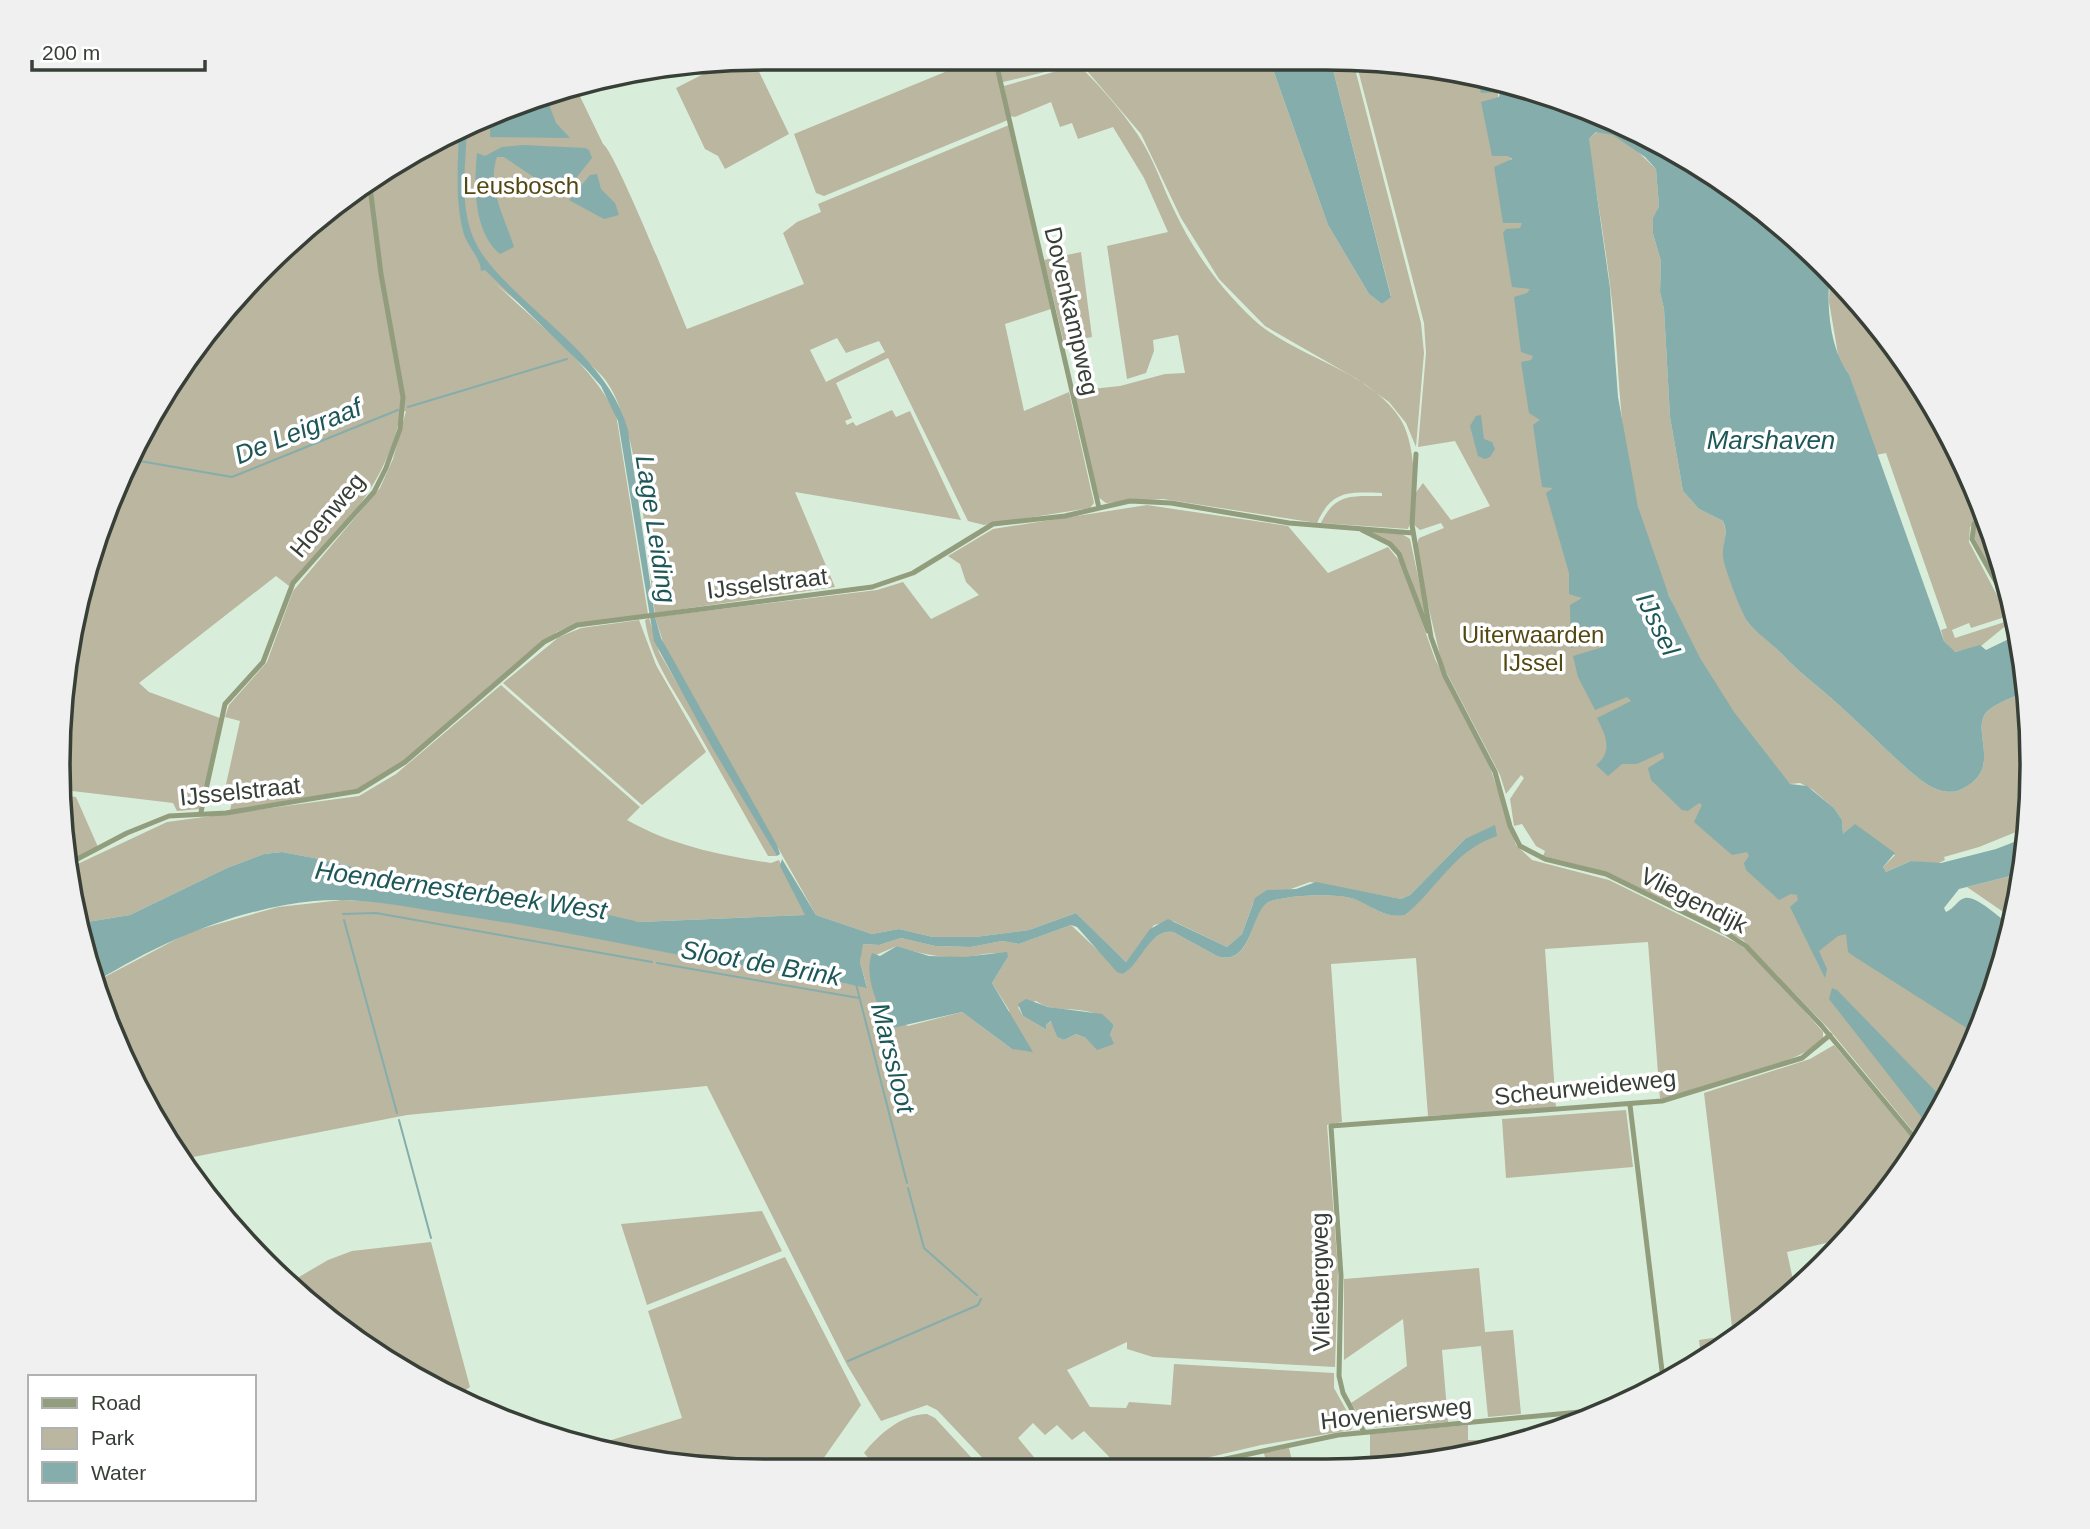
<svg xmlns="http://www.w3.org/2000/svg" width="2090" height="1529" viewBox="0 0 2090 1529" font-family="Arial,sans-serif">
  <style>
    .green { fill: #bab69f; fill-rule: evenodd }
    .water { fill: #85adac }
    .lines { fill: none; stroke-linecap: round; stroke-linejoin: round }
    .stream { stroke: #85adac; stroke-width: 2 }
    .minor { stroke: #929d7d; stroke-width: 5 }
    .labels { text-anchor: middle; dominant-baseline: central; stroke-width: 7; stroke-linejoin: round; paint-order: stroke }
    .park-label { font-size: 24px; fill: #534913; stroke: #fff }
    .street-label { font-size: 24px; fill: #373f37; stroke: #fff }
    .water-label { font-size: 26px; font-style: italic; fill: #1e5757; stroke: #fff }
    .rim { fill: none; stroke: #373f37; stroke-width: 3.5 }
  </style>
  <rect width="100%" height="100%" fill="#d9eeda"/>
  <path class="green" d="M979,58h14l15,62 -184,76 -8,-3 -22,-59z
    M996,58h62l1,4 -6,8 -50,12z
    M1062,58h10c23,23 48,50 66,77 16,24 24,51 37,77 19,40 45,76 78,107 42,39 116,50 148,101 15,25 17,82 7,109l-87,-6c14,-30 31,-27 61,-27v-3c-34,-1 -50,-3 -65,30l-154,-24 -57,4 -8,-6 -25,-106 47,-5 45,-12 20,-1 -7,-38 -25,5 1,11 -8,22 -19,6 -20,-133 61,-14 -24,-54 -31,-51 -35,12 -6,-16 -12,4 -9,-25 -36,15 -5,-1 -6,-30 53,-15 5,-6z
    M1076,58h193l59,167 41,69 13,10 9,-8 -61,-238 23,3 68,262 3,30 -8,94 -10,-24 -17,-21 -32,-23 -92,-53 -46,-47 -38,-61 -40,-84z
    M753,59l36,75 -64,35 -7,-13 -13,-7 -29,-61 49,-25z
    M1356,62l139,18 29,147 29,259 427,538 -42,94 -17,23 -93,-113 -85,-88 -152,-72 -48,-12 2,-5 -9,-5 -14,-22 -8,2 -4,-27 14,-21 -3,-3 -15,19 -6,-19 -58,-111 -25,-106v-14l2,-6 25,-10 -3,-5 -21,7 -7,-6 1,-29 9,-12 28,37 39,-14 -35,-65 -37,6 8,-94 -2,-30z
    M574,84l29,60c12,7 73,159 84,185l117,-45 -21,-51 14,-11 24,-10 -3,-8 191,-79 42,184 -46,15 19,87 45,-19 25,111 -4,5 -106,17 -16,-4 -80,-163 -52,25 16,35 -7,3 2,4 6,-3 3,4 36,-16 4,7 14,-6 51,109 -166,-28 40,95 -180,26c-8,-56 -16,-197 -53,-237 -32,-34 -73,-63 -108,-94 42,41 95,79 122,132l32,200 -75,11 -16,7 -153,129 -37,26 -137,24 4,-20 -9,-2 15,-68 -15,-4 4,-12 38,-43 26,-71 87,-103 13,-29 13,-48 -5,1c-15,77 -62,118 -112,174l-13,-10 -137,107 10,9 71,26 -20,91 -23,2 -4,-8 -109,-13v-118l18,-91 48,-129 103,-153 139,-122 122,-65zM837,338l9,15 33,-12 6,11 -59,30 -16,-32z
    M1595,111l61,58 3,38 -6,27 8,27 -1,31 4,17 6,108 13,74 16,18 24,12c5,13 0,22 1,36 0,8 18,56 23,64 10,14 25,21 35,33 17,19 39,34 58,52 28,25 53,52 82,75 11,8 27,15 40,8 41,-20 10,-55 23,-75 7,-10 30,-17 41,-23l5,27 -4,107 -6,5 -42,17 -35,10 1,3 -8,4 -26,-3 -25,11 -3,-5 12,-12 -48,-22 -4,1 -1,-14 -8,-12 -21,-18 -13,-7 -10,1c-71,-77 -124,-175 -152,-276 -17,-59 -18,-118 -23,-179 -6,-61 -16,-122 -26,-183v-7l11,-10z
    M1081,252l11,85 -28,6 -20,-83z
    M1830,274l56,60 73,118 24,62 -13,13 -1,15 39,74 -37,12 -2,-5 -17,7 3,8 59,-19 -33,27 -27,6 -10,-11 -3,-11 6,-2 -61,-175 -10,2 -27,-81 -10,-14 -10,-58z
    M1147,505l141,21 40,47 60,-26 13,16 34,96 55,108 26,78 16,15 77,20 130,64 18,14 66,74v7c-22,26 -127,49 -163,60l-12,-157 -103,7 11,159 -128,8 -12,-158 -85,6 11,158 -15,3 11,145 -3,97 -182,-10 -26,-8v-7l-60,28 23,37 36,1 3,-6 42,3 3,-41 160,9v15l20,36 -3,6 -90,15 -93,22h-49l-35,-36 -12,9 -15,-15 -12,10 -12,-12 -15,15 25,30h-51l-55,-58 -10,-5 -46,16 -34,-56 -140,-279 -300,29 -224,44 -72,-124 -14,-54 93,-49 88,-25 64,-7 42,2 179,28 108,23 196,34 -7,-25 2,-18 17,1 22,-7 34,8 36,1 31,-6 17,3 52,-19 52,49c18,-11 27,-46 50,-42l44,24c38,12 32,-49 54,-55 19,-6 60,-8 80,-3 23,6 27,20 54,17l46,-52 32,-23 -18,-1 -55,56 -9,4 -91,-17 -57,21 -11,31 -15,13 -54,-26 -19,4 -28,37 -50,-49 -47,17 -54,7h-42l-34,-8 -27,5 -56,-19 -151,-267 -10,-31 222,-27 26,-8 28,37 48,-24 -13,-13 -6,-18 -12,-8 45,-27zM897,946c22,8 44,12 67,11 17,-1 28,-8 44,0l-16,26 17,27 3,39 -50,-37 -54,14 -27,-17 -10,-32 5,-22zM1036,1001c21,16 52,-1 78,24l-4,10 -24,3 -10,-4 -12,6 -7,-3 -5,-16 -6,4 1,5 -24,-14 -5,-9z
    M1984,518l24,63 5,29 -40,-75 3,-10z
    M1366,530l36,4 8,5 18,84c-22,-40 -12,-73 -62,-93z
    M649,618l10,34 118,204h-9c-26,-46 -52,-92 -78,-138 -18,-31 -40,-61 -45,-98z
    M639,620l17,45 50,87 -64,53 -139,-122 56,-46 22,-9z
    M501,685l139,122 -13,13c46,26 93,35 144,43l8,-3 27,55 -167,7 -50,-7 -20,-13 -14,-4 -71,2 -28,-5 -121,-33 -53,-10 -18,2 -37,14 -97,47 -49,8 -14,-54 100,-47 192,-26 37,-22z
    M64,795l12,2 22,50 -32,17z
    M2022,873l-10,45 -45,-31z
    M1834,1045l84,100 -61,85 -9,8 -61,14 8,37 -39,36 -55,32 -2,-17 34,-5 -29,-242 106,-34z
    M1626,1110l7,57 -127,11 -4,-59z
    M762,1211l20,40 -135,54 -26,-81z
    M431,1242l39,145 -13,9 -46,-19 -112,-81 -12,-12 41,-24 24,-9z
    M785,1257l76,148 -45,64 -98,1 -132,-22 96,-30 -34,-107z
    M1479,1268l6,64 28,-2 8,84 -33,3 -7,-71 -39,4 6,72 -80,6 -17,-25 56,-37 -4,-47 -59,41v-81z
    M927,1414l8,4 46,50 -103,1 -14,-16c15,-19 38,-39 63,-39z
    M1468,1425v15h22v6l-72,19h-48v-31z
    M1289,1448l4,17 6,1h-32l-3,-13z"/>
  <path class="water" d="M1269,58h61l61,239 -9,7 -13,-10 -41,-69z
    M1477,78c96,12 247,90 316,157 13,12 25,26 37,39 -4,32 0,75 19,100l95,267 11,11 25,-7 6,5 31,-15 9,56c-11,6 -34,13 -41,23 -13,20 18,55 -23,75 -13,7 -29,0 -40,-8 -29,-23 -54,-50 -82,-75 -19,-18 -41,-33 -58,-52 -11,-12 -25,-19 -35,-33 -6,-9 -23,-54 -24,-64 -1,-14 6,-22 0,-36l-24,-12 -16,-18 -13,-74 -6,-108 -4,-17 1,-31 -8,-27v-16l6,-11 -3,-38 -11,-12 -32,-22 -17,-3 -7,7 21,149 8,109 20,110 31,89 31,62 34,54 56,72 17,2 27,22 8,12 1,14 12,-10 40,29 -12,14 3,5 25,-11 30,2 55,-14 31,-12 -5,36 -63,16 -15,19 2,4c8,-3 11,-12 19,-14 12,-2 32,18 41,24l3,6 -6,14 2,4 -10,45 -19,43 -121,-77 -7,-5 -2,-18 -8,2 -19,15 8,18 -2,9 -35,-71 8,-7 -1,-5 -6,-1 -12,6 -33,-30 -2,-7 5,-7 -2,-4 -15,3 -38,-33 8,-17 -3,-2 -11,8 -6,-1 -31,-30 -3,-12 16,-10 -1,-6 -26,12h-15l-14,12 -12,-11c18,-14 9,-31 1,-47l34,-17 -4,-4 -32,13 -17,-33 -5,-21 27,-8 3,-5 -3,-3 -29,8 -1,-43 12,-7 -13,-4v-21l-23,-80 7,-5 -11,-1 -9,-62 7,-5 -11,-7 -8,-51 10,-2 2,-4 -12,-4 -7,-55 13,-4 3,-4 -18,-2 -9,-54 3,-4 14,-1 2,-5h-19l-9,-56 18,-8 -4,-3h-16l-11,-54 18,-5 1,-5 -19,1z
    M545,94l11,29 14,15 -80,-1 1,-24 28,-10 4,8 3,-10z
    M467,126c-1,36 -8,77 6,111 9,22 26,38 42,54 42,41 97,80 113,139l27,187 6,21 116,207 3,9 -3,2 -64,-107 -59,-108 -36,-220 -17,-35 -15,-17 -101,-99 -4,1c0,-13 -15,-26 -18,-40 -8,-33 -5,-67 -4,-101z
    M523,145l62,3 4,2 3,8 -30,38 -58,-39h-7c-11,30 9,63 17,90l-14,7c-27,-23 -26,-69 -23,-101l8,3 17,-9z
    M597,174l4,15 14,14 4,12 -15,4 -35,-19 21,-25z
    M1481,415l3,24 8,3 3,7 -5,8 -5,2 -7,-3 -8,-30 6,-10z
    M1495,825l2,11c-43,14 -59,52 -92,79 -22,4 -34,-11 -54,-17 -20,-5 -61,-3 -80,3 -21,6 -17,67 -54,55l-44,-24c-23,-4 -32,32 -50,42l-6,-2 -40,-45 -6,-2 -52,19 -17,-3 -31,6 -36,-1 -34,-8 -22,7 -16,-1 -3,18 7,26c-65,-15 -132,-22 -198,-35 -74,-15 -148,-29 -224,-40 -44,-7 -86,-16 -131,-12 -78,8 -151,40 -217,80l-16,-58 49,-8 97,-47 37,-14 18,-2 53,10 121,33 28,5 71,-2 14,4 20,13h20l30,7 166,-7 -25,-49 2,-7 34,56 56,19 27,-5 34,8h42l54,-7 47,-17 50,49 24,-33 18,-10 59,28 15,-13 13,-36 12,-8 29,-1 20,-7 85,17 9,-4 55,-56z
    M897,946l32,10 34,1 44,-5 1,5 -16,26 41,69 -21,-3 -50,-37 -74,17c-9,-22 -25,-52 -16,-76l8,3z
    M1832,988l5,2 108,111 -15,27 -101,-129z
    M1026,999l22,8 54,7 12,11 -4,10 4,9 -17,6 -11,-12 -10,-4 -12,6 -7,-3 -6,-16 -5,4 1,5 -24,-14 -5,-12z"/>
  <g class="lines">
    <path class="stream" d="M408,407l159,-48
      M128,459l104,18 166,-67
      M343,914l33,-1 276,49
      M344,920l53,193
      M657,963l202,35
      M856,984l51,199
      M399,1120l32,118
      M908,1188l16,60 53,47
      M848,1361l130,-56 3,-6"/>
    <path class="minor" d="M995,58l104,450
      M1416,454l-4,71 19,112 14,39 50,96 15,54 10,20 25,13 61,15 120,59 20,13 75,79 98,118
      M1984,516l-10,8 -2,15 42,75
      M1362,530l28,14 9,10 29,77
      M201,812l24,-108 38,-42 30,-79 81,-91 12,-24 14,-39 3,-32 -22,-123 -12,-95
      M66,865l61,-32 42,-17 57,-3 132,-22 47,-29 139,-120 33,-17 295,-38 41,-14 80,-49 72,-8 65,-15 41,2 118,20 124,10
      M1630,1105l33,274
      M1364,1432l-21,-39 -4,-17 2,-100 -10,-150 331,-25 140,-43 28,-23
      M1188,1467l150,-32 273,-26"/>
  </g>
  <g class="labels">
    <g class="park-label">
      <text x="521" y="185">Leusbosch</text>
      <text x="1533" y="634">Uiterwaarden<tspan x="1533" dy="28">IJssel</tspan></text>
    </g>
    <g class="street-label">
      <text transform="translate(1072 311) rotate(77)">Dovenkampweg</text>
      <text transform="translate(327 515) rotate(-50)">Hoenweg</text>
      <text transform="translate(767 583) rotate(-7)">IJsselstraat</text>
      <text transform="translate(240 791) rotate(-6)">IJsselstraat</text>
      <text transform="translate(1694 900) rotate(27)">Vliegendijk</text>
      <text transform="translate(1585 1087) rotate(-6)">Scheurweideweg</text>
      <text transform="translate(1320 1282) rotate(-91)">Vlietbergweg</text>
      <text transform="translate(1396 1413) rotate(-6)">Hoveniersweg</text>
    </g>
    <g class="water-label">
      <text transform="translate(298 431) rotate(-22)">De Leigraaf</text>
      <text x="1771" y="440">Marshaven</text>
      <text transform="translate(656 529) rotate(81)">Lage Leiding</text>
      <text transform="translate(1658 624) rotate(64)">IJssel</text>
      <text transform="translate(461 890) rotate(8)">Hoendernesterbeek West</text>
      <text transform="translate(761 963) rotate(10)">Sloot de Brink</text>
      <text transform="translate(893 1058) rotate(76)">Marssloot</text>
    </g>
  </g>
  <path d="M0 0H2090V1529H0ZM764 70H1326A694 694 0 0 1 2020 764V765A694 694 0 0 1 1326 1459H764A694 694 0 0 1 70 765V764A694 694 0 0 1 764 70Z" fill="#eff0ef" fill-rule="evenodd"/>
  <path class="rim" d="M764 70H1326A694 694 0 0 1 2020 764V765A694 694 0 0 1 1326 1459H764A694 694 0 0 1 70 765V764A694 694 0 0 1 764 70Z"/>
  <rect x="28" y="1375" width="228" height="126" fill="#ffffff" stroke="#afb2af" stroke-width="2"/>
  <rect x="42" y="1398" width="35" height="10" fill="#929d7d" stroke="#afb2af" stroke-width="2"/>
  <text x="91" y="1410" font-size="21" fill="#373f37">Road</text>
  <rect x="42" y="1428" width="35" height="21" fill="#bab69f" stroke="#afb2af" stroke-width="2"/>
  <text x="91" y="1445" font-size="21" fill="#373f37">Park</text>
  <rect x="42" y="1462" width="35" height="21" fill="#85adac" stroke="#afb2af" stroke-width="2"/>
  <text x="91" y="1480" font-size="21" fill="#373f37">Water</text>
  <path d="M32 60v10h173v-10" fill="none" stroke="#373f37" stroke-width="3.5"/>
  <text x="42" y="60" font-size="21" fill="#373f37" stroke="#ffffff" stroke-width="5" paint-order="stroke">200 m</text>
</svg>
